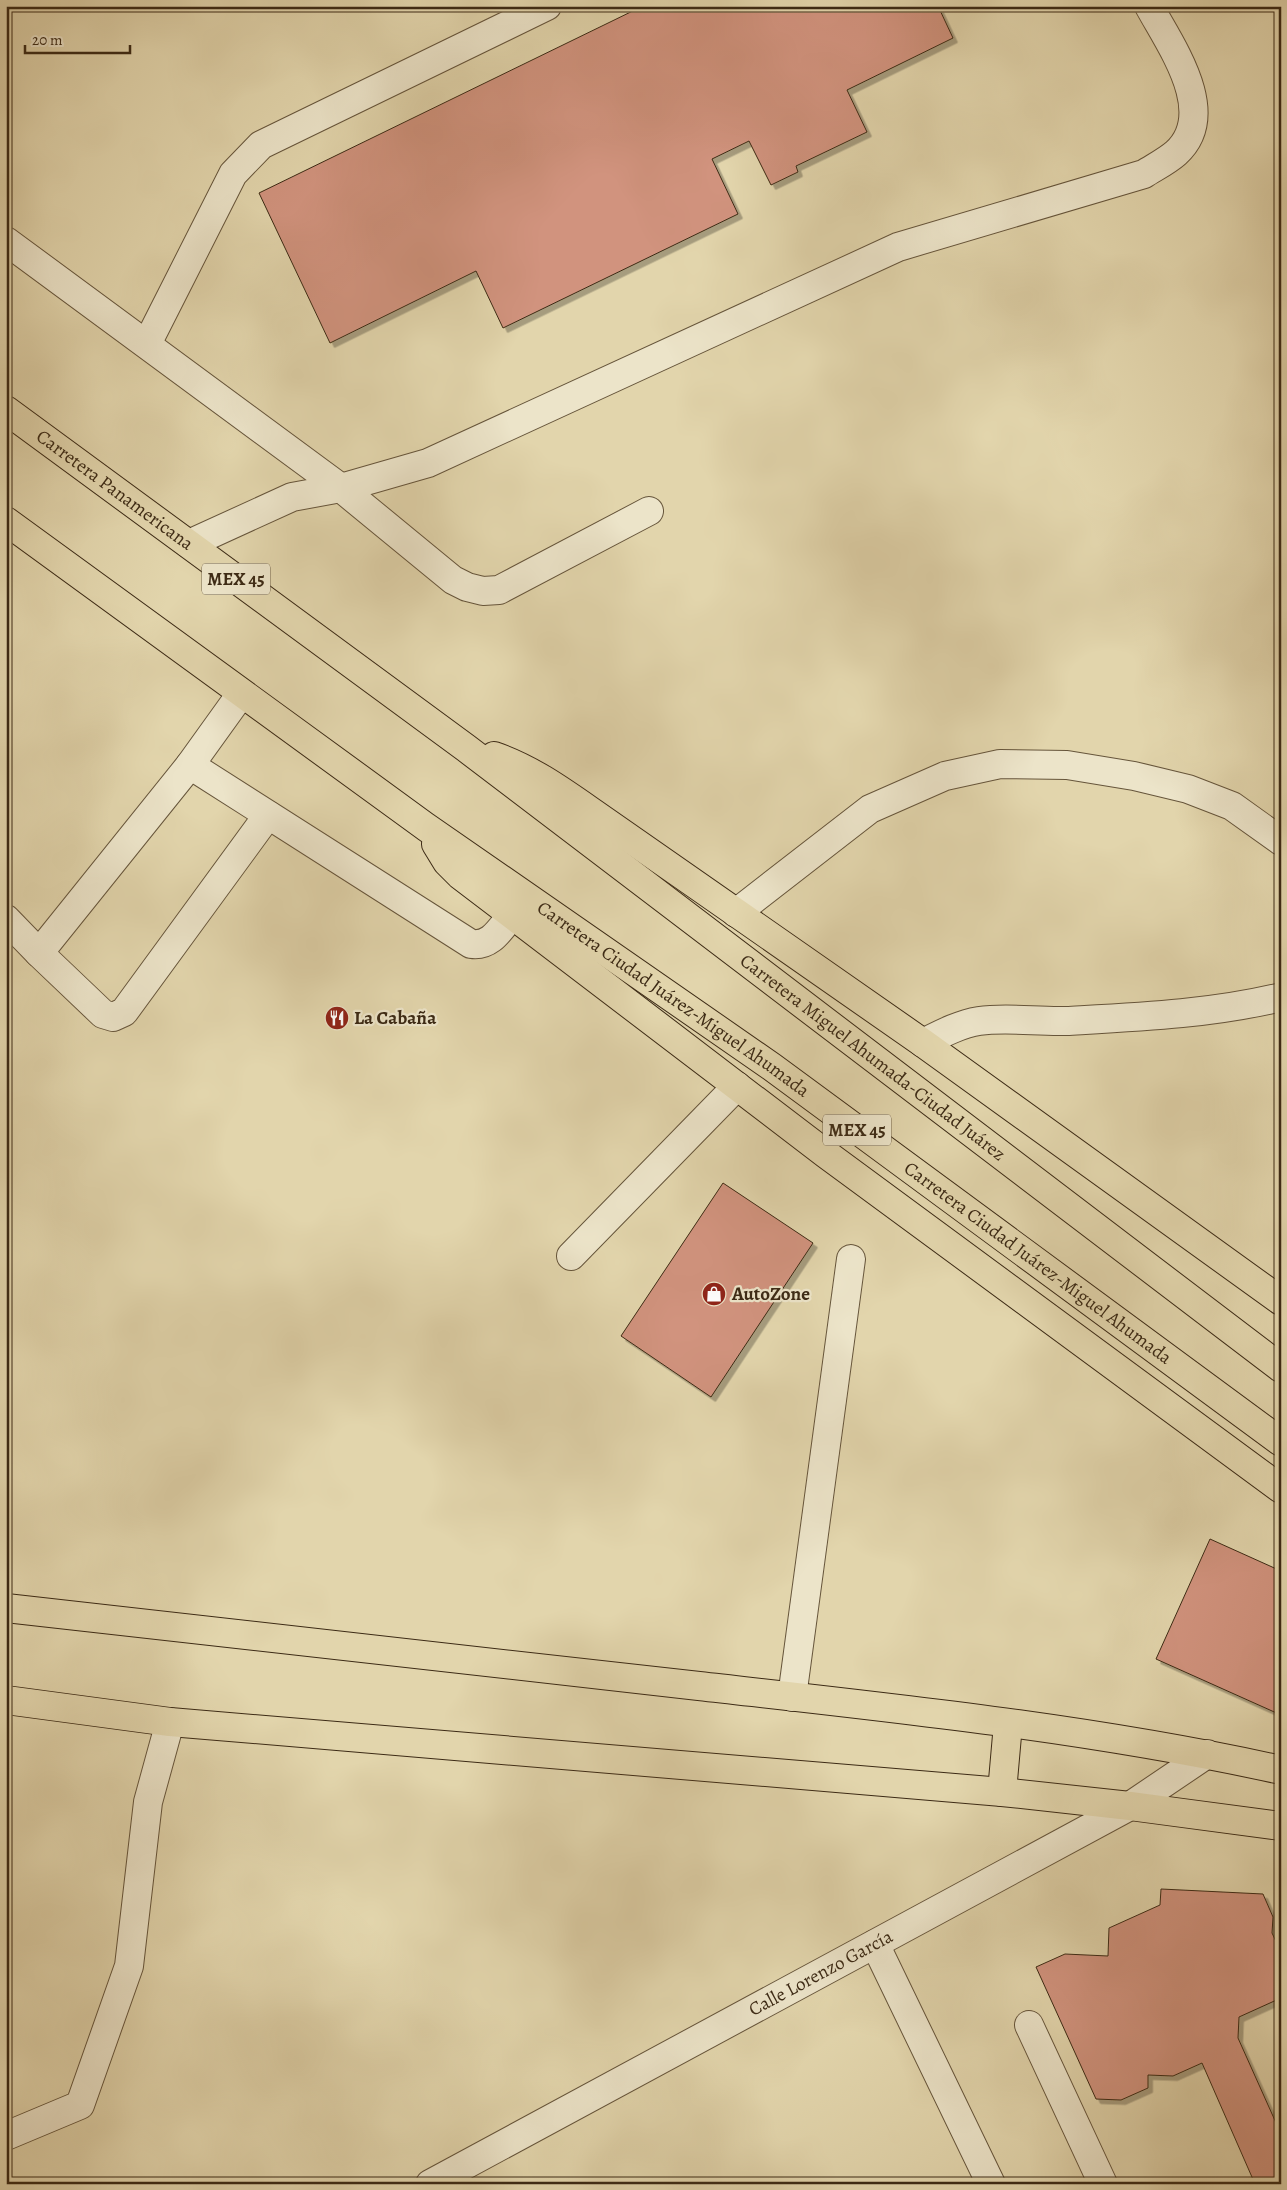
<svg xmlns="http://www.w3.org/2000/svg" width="1287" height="2190" viewBox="0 0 1287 2190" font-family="Alegreya,serif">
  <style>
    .building { fill: #d1937e; stroke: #3c2a15; filter: url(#shadow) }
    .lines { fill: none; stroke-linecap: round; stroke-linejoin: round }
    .minor-casing { stroke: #66553b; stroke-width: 30 }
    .major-casing { stroke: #3c2a15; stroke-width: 30 }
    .minor { stroke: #ece4c9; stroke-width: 28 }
    .major { stroke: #e2d5ac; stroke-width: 28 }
    .labels { text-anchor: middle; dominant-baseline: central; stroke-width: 4.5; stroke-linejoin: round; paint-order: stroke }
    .shield { fill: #ece4c9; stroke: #71624b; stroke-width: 1 }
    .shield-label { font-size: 18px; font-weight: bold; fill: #3c2a15 }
    .street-label { font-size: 19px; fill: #3c2a15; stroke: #ece4c9 }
    .poi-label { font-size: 19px; font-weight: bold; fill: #3c2a15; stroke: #ece4c9; text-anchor: start }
  </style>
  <defs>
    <filter id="shadow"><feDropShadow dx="4.5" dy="4.5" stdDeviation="0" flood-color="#0004"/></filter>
  </defs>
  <rect width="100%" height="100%" fill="#e2d5ac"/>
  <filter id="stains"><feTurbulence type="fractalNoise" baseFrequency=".004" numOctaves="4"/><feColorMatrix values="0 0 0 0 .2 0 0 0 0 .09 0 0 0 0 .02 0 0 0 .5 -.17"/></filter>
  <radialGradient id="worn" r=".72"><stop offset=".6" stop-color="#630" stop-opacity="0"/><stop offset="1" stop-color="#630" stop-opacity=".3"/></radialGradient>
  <path class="building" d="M643,6h295l15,32 -106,52 20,42 -71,34 2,6 -27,13 -22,-44 -37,18 26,55 -235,114 -27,-57 -146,72 -71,-150z
    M723,1183l90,60 -102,154 -90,-61z
    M1210,1539l71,32v144l-125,-56z
    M1161,1889l102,5 10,23 -1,16 9,19v46l-42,19 -1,21 43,96v50h-26l-53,-121 -29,13 -25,-1v13l-27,12 -25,-1 -60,-132 29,-13 43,2 1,-28 51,-23z"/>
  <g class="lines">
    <g class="minor-casing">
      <g id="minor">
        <path d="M6,241l335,247 112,92 14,7 16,4 16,-1 150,-79"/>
        <path d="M147,344l86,-170 28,-29 286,-139"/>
        <path d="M189,544l103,-47 49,-9 87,-25 470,-216 246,-73c11,-7 23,-13 32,-21 44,-40 -6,-108 -27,-147"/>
        <path d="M241,694l-51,71 281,179c20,3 29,-15 41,-29"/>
        <path d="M190,765l-151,188 64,61 10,3 11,-5 144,-197"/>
        <path d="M736,913l134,-104 75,-33 55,-12 67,1 67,11 54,13 44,17 49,35"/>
        <path d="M6,919l33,34"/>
        <path d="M923,1043c18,-9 37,-19 56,-22 29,-4 59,1 87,0 72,-4 145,-7 215,-24"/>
        <path d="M571,1256l166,-170"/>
        <path d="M792,1697l59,-438"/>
        <path d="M875,1944l116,240"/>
        <path d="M1029,2025l74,159"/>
        <path d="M6,2136l74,-31 49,-139 19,-164 22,-80"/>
        <path id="s1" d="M430,2184l700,-378 77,-52"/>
      </g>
    </g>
    <g class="major-casing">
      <g id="major">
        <path id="s2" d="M6,410l460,338 815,620"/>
        <path id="s3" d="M6,521l420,306 346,240 509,375"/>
        <path d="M494,756c35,12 65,33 95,54l334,233 358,258"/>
        <path d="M436,844l11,18 13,13 366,279 455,335"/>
        <path d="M6,1608c231,26 462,52 693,78 194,22 391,42 582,84"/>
        <path d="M6,1700l164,22 832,70 128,14 151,20"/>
        <path d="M1002,1792l6,-68"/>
      </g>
    </g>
    <use href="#minor" class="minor"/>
    <use href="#major" class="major"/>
  </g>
  <defs>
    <g id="restaurant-disc" transform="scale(1.25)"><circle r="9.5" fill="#8f2418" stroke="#ece4c9"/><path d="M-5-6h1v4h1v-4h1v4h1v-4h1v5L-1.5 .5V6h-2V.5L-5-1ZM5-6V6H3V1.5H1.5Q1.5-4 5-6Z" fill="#fff"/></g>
    <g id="shop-disc" transform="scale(1.25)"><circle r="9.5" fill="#8f2418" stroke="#ece4c9"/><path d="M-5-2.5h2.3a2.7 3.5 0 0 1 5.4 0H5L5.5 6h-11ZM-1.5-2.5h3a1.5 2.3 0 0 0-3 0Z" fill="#fff"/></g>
  </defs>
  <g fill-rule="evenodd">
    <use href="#restaurant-disc" x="337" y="1018"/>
    <use href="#shop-disc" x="714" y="1294"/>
  </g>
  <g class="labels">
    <g class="shield">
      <rect x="202" y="563.5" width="68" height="31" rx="4"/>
      <rect x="823" y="1114.5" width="68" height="31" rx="4"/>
    </g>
    <g class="shield-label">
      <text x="236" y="579">MEX 45</text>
      <text x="857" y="1130">MEX 45</text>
    </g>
    <g class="street-label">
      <text stroke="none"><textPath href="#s2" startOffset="135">Carretera Panamericana</textPath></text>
      <text stroke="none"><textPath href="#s3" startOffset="821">Carretera Ciudad Juárez-Miguel Ahumada</textPath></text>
      <text stroke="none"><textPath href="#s2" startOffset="1082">Carretera Miguel Ahumada-Ciudad Juárez</textPath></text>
      <text stroke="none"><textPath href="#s3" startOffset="1271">Carretera Ciudad Juárez-Miguel Ahumada</textPath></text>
      <text stroke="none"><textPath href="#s1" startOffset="444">Calle Lorenzo García</textPath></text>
    </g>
    <g class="poi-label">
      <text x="354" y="1018">La Cabaña</text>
      <text x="732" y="1294">AutoZone</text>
    </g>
  </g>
  <rect width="1287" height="2190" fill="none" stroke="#e2d5ac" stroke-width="25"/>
  <rect x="8" y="8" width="1272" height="2175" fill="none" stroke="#3c2a15" stroke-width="2.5"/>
  <rect x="12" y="12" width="1262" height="2165" fill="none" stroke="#3c2a15"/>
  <path d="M25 45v8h105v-8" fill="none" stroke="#3c2a15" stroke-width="2.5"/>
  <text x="32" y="45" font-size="15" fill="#3c2a15" stroke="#ece4c9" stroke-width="4" paint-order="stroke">20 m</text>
  <rect width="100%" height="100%" filter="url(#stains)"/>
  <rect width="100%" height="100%" fill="url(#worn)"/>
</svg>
